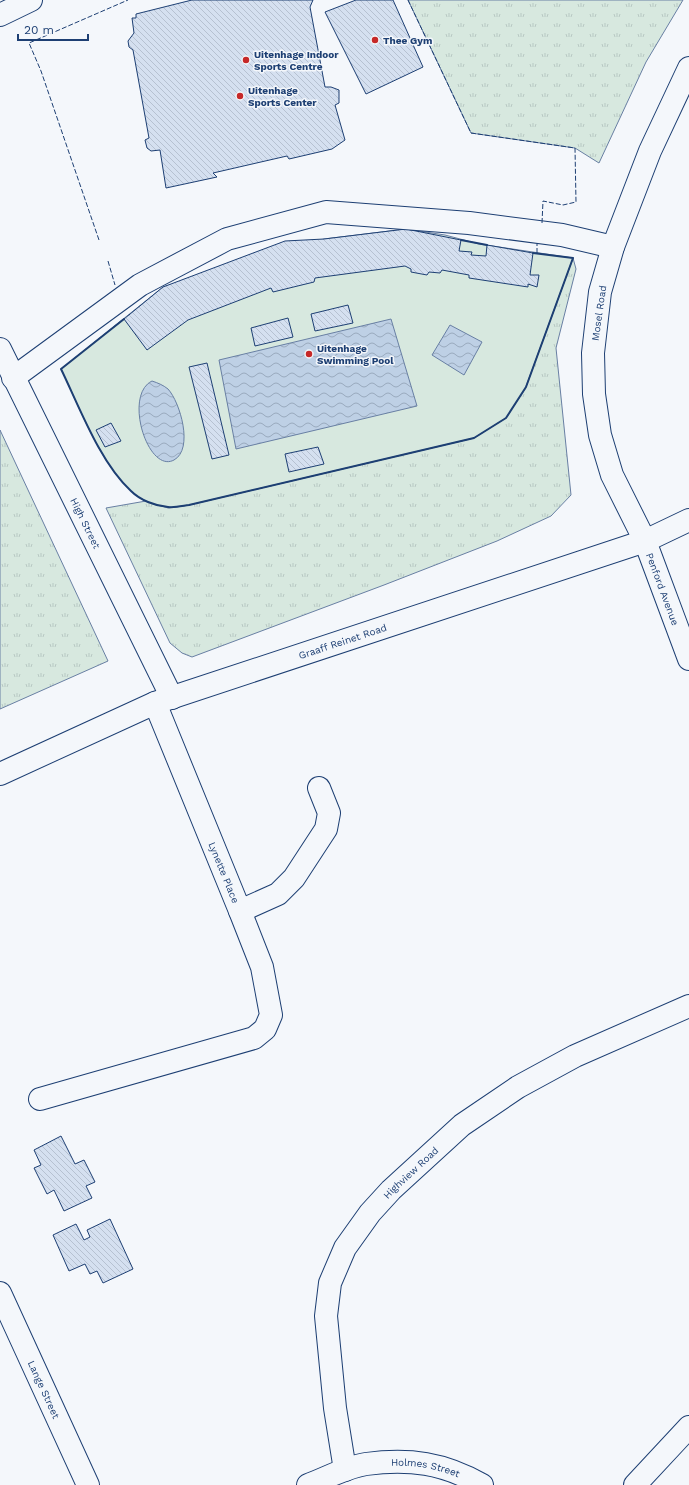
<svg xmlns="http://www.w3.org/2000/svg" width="689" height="1485" viewBox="0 0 689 1485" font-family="'Work Sans',sans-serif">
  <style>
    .grass { fill: url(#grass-tufts); stroke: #687fa3 }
    .pitch { fill: #d7e8df; stroke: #687fa3 }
    .water { fill: url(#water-waves); stroke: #687fa3 }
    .building { fill: url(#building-back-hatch); stroke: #1d3f73 }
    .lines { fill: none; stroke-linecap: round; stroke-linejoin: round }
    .minor-casing { stroke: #1d3f73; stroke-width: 24 }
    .major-casing { stroke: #1d3f73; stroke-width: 24 }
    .minor { stroke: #f4f7fb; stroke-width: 22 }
    .major { stroke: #f4f7fb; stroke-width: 22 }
    .fence { stroke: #1d3f73; stroke-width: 1; stroke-dasharray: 5 2; stroke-linecap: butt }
    .wall { stroke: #1d3f73; stroke-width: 2 }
    .poi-dot { fill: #c62828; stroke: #f4f7fb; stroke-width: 1.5 }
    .labels { text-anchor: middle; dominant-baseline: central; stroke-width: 3; stroke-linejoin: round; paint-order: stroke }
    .poi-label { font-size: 10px; font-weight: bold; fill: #1d3f73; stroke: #f4f7fb; text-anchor: start }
    .street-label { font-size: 10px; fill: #1d3f73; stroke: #f4f7fb }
  </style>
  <defs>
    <pattern id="grass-tufts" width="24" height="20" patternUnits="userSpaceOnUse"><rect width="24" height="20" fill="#d7e8df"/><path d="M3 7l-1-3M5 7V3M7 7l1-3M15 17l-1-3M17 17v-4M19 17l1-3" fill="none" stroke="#b8c8c3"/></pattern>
    <pattern id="water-waves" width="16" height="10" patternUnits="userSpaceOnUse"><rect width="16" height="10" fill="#bed0e5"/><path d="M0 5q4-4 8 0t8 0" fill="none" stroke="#9aaabe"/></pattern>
    <pattern id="building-back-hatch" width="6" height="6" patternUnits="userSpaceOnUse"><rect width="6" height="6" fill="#d5e0f0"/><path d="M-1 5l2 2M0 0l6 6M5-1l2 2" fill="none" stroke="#b6c1d1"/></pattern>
  </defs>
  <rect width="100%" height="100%" fill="#f4f7fb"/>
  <path class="grass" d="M408,0h275l-37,62 -47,101 -24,-15 -104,-15z
    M573,258l3,11 -20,79 15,147 -20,21 -54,25 -113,44 -192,72 -10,-4 -12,-10 -64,-135 40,-7 22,7 21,-3 285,-67 52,-51z
    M0,430l108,231 -108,48z"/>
  <path class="pitch" d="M406,229l39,6 34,9 94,14 -48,131 -19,29 -32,20 -285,67c-7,1 -15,3 -21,2 -13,-1 -28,-7 -37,-16 -31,-28 -52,-85 -70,-122l102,-82 161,-48z"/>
  <path class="water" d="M391,319l26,87 -181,43 -17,-89z
    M450,325l32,17 -18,33 -32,-20z
    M152,381c6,2 11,4 16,8 12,13 26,60 6,71 -26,14 -51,-65 -22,-79z"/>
  <path class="building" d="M192,0h121l-3,7 15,80h6l8,3v13l-4,2 10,35 -13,9 -43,10 -2,-3 -74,17 4,4 -51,11 -6,-38 -9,1 -4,-3 -2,-8 4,-2 -16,-88 -4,-3 -1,-6 6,-8 -2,-15h4v-4z
    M356,0h37l30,67 -57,27 -41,-82z
    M406,229l55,11 -2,11 13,1 -1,3 15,1 1,-11 46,8 -3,22h9l-2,12 -9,-3v3l-59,-9v-3l-27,-5 -2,3 -11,-1 -2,3 -16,-3v-3l-6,-3 -90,12 -1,4 -41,10 -2,-4 -83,32 -41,30 -23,-31 39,-32 122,-46 39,-2z
    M348,305l5,18 -38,8 -4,-17z
    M288,318l5,19 -38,9 -4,-18z
    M207,363l22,92 -17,4 -23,-92z
    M111,423l10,18 -16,6 -9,-17z
    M318,447l6,17 -35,8 -4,-18z
    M61,1136l14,28 9,-4 11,22 -9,4 6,12 -28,13 -10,-21 -7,4 -13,-26 7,-3 -7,-15z
    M110,1219l23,50 -30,14 -6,-12 -7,3 -5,-10 -16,7 -16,-36 23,-11 8,16 6,-3 -3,-7z"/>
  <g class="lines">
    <g class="minor-casing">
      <g id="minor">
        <path d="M0,15l31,-15"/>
        <path id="s1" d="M689,68l-39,83 -37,96 -13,45 -7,61 1,41 6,41 12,40 33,66 44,118"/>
        <path id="s2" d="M0,349l172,349"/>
        <path d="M13,378l127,-93 87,-46 99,-27 143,11 93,12 51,12"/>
        <path id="s3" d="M155,703l85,208 38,-17 16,-16 32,-49 3,-16 -10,-25"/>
        <path d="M40,1099l214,-61 11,-9 6,-14 -9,-48 -22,-56"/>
        <path id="s4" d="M0,1293l88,192"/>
        <path id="s5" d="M345,1470l-10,-62 -9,-92 4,-33 15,-35 25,-35 21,-23 71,-65 56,-38 57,-31 114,-50"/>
        <path id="s6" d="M308,1485c19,-7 38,-18 58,-21 43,-6 78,-1 116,21"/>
        <path d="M635,1485l54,-58"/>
      </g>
    </g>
    <g class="major-casing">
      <g id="major">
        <path id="s7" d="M0,774l155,-71 490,-162 44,-21"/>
      </g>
    </g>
    <use href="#minor" class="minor"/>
    <use href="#major" class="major"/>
    <path class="fence" d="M408,0l63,133 104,15 1,54 -13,3 -20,-4 -1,22
      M99,240l-58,-169 -12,-28 99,-43
      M537,253v-9
      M108,261l7,24"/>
    <path class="wall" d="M461,240l26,5
      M124,319l-63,50c18,37 39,94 70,122 9,9 24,15 37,16 6,1 14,-1 21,-2l285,-67 32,-20 20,-31 47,-129 -40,-5"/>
  </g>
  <g class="poi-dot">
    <circle cx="375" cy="40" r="4"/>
    <circle cx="246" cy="60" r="4"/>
    <circle cx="240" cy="96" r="4"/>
    <circle cx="309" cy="354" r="4"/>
  </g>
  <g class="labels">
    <g class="poi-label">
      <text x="383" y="40">Thee Gym</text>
      <text x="254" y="54">Uitenhage Indoor<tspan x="254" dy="12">Sports Centre</tspan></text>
      <text x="248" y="90">Uitenhage<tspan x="248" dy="12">Sports Center</tspan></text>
      <text x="317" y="348">Uitenhage<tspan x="317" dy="12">Swimming Pool</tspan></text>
    </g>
    <g class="street-label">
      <text transform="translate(599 313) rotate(-82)">Mosel Road</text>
      <text stroke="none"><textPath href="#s2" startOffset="194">High Street</textPath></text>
      <text stroke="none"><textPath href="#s1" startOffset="552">Penford Avenue</textPath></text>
      <text stroke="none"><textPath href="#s7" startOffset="368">Graaff Reinet Road</textPath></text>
      <text stroke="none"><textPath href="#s3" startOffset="183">Lynette Place</textPath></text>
      <text stroke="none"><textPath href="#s5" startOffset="327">Highview Road</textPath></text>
      <text stroke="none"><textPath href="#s4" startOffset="106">Lange Street</textPath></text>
      <text stroke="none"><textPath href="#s6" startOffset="122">Holmes Street</textPath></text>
    </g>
  </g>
  <path d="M18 34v6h70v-6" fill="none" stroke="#1d3f73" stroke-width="2"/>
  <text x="24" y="34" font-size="12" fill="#1d3f73" stroke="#f4f7fb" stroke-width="3" paint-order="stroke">20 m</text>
</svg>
